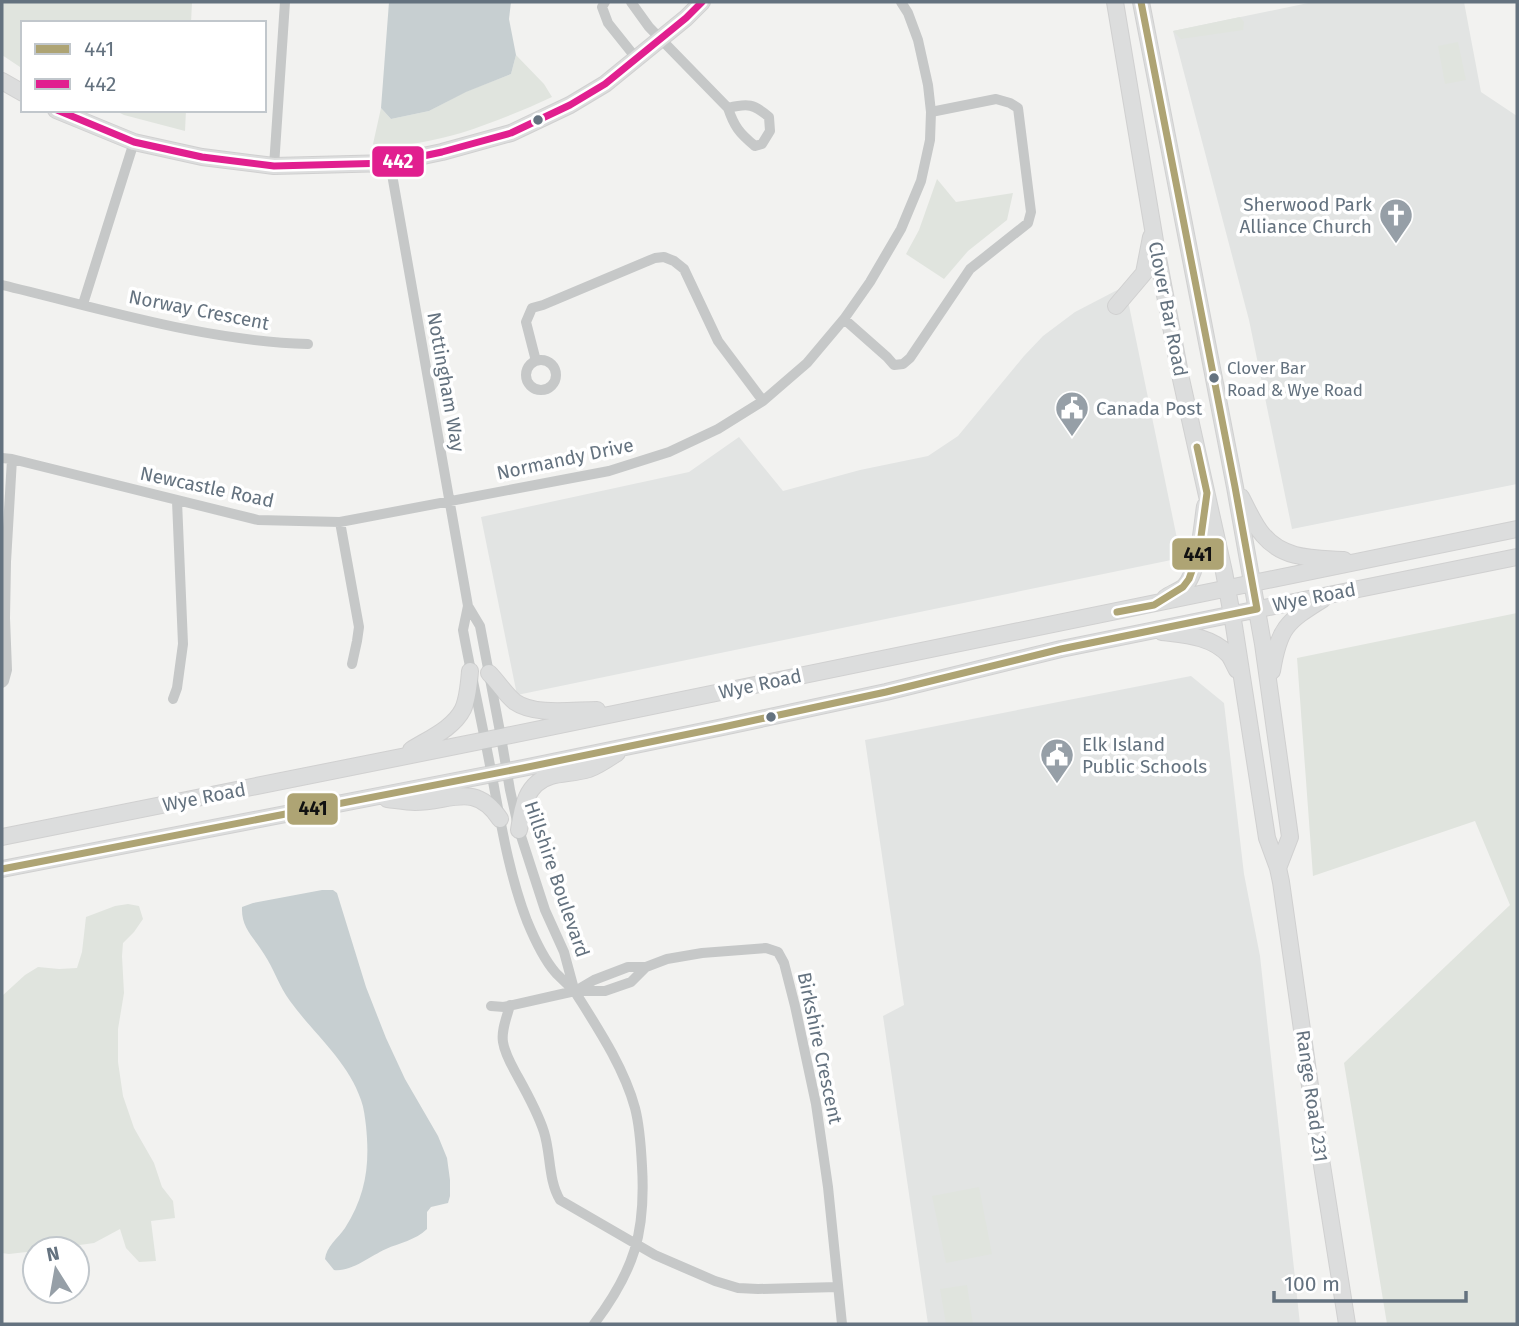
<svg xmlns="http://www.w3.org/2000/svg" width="1519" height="1326" viewBox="0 0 1519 1326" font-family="'Fira Sans',sans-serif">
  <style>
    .built { fill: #e2e4e3 }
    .green { fill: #e0e4de }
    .water { fill: #c7cfd1 }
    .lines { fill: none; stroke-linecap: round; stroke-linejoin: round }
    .secondary-casing { stroke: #d0d0d0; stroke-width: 18 }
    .street { stroke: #c6c8c8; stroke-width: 10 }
    .secondary { stroke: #dcdddd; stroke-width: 16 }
    .bus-1-casing { stroke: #fff; stroke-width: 12 }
    .bus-2-casing { stroke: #fff; stroke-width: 12 }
    .bus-1 { stroke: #aea474; stroke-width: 7 }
    .bus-2 { stroke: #e11f8f; stroke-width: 7 }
    .bus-dot { fill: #64727f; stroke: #fff; stroke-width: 2.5 }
    .labels { text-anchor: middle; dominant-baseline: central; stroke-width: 7; stroke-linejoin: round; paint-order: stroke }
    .bus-label { font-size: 17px; fill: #64727f; stroke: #fff; text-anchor: start }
    .poi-label { font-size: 19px; fill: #64727f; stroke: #fff; text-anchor: start }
    .street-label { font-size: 19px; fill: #64727f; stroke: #fff }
    .line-badge { stroke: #fff; stroke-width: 2.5 }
    .badge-label { font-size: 19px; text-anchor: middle; font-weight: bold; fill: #fff }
    .pale-badge-label { font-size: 19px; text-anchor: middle; font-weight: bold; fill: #111 }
  </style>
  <rect width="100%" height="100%" fill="#f2f2f0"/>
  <path class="built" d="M1313,2h151l17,90 36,24v368l-225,45 -43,-209 -76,-289z
    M1125,286l56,272 -664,137 -36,-178 208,-45 50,-35 44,54 77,-21 68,-14 30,-20 66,-80 19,-20 32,-24z
    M1191,676l33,27 20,171 16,82 40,368h-372l-45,-308 21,-11 -39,-265z"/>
  <path class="green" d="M2,2h190l-1,21h-168v46l-21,-14z
    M1240,17l4,5 -1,8 -62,9 -8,-8z
    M1458,42l8,38 -21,4 -7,-38z
    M516,55l28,29 8,13c-30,14 -60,26 -91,36 -27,8 -54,12 -81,16l-7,-5 8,-36 10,11 38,-8 36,-19 46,-18z
    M114,110h72l-1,21 -61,-16z
    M937,179l19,23 57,-9 -6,27 -39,31 -24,28 -38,-25 13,-24z
    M1517,613v711h-130l-43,-261 166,-158 -35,-84 -162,55 -16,-218z
    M128,904l11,2 4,13 -9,13 -11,11 -1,13 2,37 -6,36v33l5,34 11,32 20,35 8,24 11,14 2,17 -24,3 5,40 -17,1 -13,-14 -6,-19 -26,14 -43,6h-16v2l-26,3 -7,-1v-257l23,-21 13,-8 21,2 18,-1 5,-16 4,-35 29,-11z
    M979,1187l13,67 -46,9 -14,-67z
    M967,1285l6,39h-27l-6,-35z"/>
  <path class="water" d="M389,2h122l-2,17 7,36 -5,19 -45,18 -37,19 -38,8 -10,-11z
    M322,890h11l4,3 29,94 20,51 19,41 33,57 9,22 3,22v16l-2,7 -17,4 -4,5v17c-11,11 -28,14 -41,20 -16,7 -34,23 -52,21l-9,-11c1,-12 13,-21 20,-31 21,-33 25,-63 21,-102 -1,-8 -2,-18 -5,-26 -13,-39 -48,-67 -71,-99 -11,-15 -16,-32 -26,-47 -10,-17 -23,-25 -22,-47l11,-4z"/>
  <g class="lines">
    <g class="secondary-casing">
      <path id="secondary" d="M1115,2l42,251 24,126 43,193 10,54 33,212 11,30 3,14 34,239 32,203
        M1141,2l94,485 28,157 27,193 -12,31
        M2,81l21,12
        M56,110l78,32 68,15 72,9 116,-3 52,-11 69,-19 59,-28 35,-21 81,-66 16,-16
        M1116,306l28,-33 7,-36
        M1241,497c7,13 13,28 22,38 21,25 51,23 81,25
        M1165,598c5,-4 14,-7 19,-11 15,-15 18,-61 21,-81
        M1162,632c24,3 49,4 67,23 3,4 5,10 8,15
        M1272,671c7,-43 14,-49 51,-72
        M489,673c9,9 16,21 26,29 20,14 58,8 82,8
        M411,750c17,-11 42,-21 52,-41 5,-11 6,-26 7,-38
        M387,799c9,1 19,3 28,3 35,0 60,-21 85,17
        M519,830c3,-22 7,-47 32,-54 12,-3 25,-3 38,-7 9,-3 19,-10 28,-16
        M2,837l499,-100 1016,-208
        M2,869l521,-101 200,-41 163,-35 175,-43 456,-92"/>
    </g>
    <path class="street" d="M605,2l-3,5 6,16 28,35
      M631,2l18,25 79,81c6,18 11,25 27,38l7,-2 8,-13 -1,-14c-15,-13 -21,-14 -41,-9
      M390,163l78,443 -5,24c9,49 20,97 29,146 9,48 17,98 35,145 7,17 16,37 28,51 7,8 16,14 22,23 22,35 47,73 58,113 5,19 6,39 7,58 4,67 -8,105 -48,158
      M274,166l11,-164
      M2,285c101,24 202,56 306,59
      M83,304l51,-162
      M844,319l43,38 7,8 9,-1 7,-6 60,-89 58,-46 3,-11 -13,-104 -8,-5 -14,-4 -65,13
      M526 375a15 15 0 1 1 30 0a15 15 0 1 1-30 0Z
      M536,361l-10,-39 6,-14 11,-3 112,-47 9,-1 10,4 10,8 34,72 45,60
      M2,458l10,1 246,61 82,2 269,-51 60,-19 49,-23 45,-28 44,-38 37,-44 26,-37 31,-53 20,-48 9,-41 1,-28 -3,-27 -10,-45 -10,-27 -7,-11
      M340,522l19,105 -2,14 -5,23
      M468,606l12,20 21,111 9,53 9,40 26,80 19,42 10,37
      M2,683l2,-2 3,-11 -2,-52 1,-56 6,-103
      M173,699l4,-11 6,-44 -6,-143
      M577,990l17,-10 34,-13h18
      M510,1005c-3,12 -9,25 -7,37 2,13 9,24 15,35 10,18 20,36 26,55 7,22 4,48 16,68l95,55 60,26 23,7 20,1 80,-2
      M491,1006l13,1 71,-16h30l26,-9 15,-15 21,-8 35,-6 64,-5 12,4 6,11 11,43 21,98 12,83 14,137"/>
    <use href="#secondary" class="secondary"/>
    <g class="bus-1-casing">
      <path id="bus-1" d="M1117,612l37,-7 29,-18 6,-8 10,-28 8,-58 -10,-46
        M2,869l521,-101 200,-41 163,-35 175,-43 196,-40 -22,-122 -94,-485"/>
    </g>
    <g class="bus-2-casing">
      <path id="bus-2" d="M57,110l77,32 68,15 72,9 116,-3 52,-11 69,-19 59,-28 35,-21 81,-66 16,-16"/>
    </g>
    <use href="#bus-1" class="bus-1"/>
    <use href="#bus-2" class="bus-2"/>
  </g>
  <defs>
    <g id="church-pin" transform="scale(1.75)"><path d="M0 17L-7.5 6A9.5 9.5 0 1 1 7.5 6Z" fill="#969fa7" stroke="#fff"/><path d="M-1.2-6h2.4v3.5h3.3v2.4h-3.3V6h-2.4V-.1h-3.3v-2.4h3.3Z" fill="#fff"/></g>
    <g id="civic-pin" transform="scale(1.75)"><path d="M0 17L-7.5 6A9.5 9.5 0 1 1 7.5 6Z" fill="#969fa7" stroke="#fff"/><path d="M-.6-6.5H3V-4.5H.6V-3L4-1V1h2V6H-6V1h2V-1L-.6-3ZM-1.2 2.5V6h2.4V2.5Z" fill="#fff"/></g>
  </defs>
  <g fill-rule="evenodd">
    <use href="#church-pin" x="1396" y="215"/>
    <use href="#civic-pin" x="1072" y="408"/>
    <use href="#civic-pin" x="1057" y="755"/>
  </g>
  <g class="bus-dot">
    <circle cx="538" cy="120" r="6"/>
    <circle cx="1214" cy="378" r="6"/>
    <circle cx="771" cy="717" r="6"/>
  </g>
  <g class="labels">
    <g class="bus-label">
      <text x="1227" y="368">Clover Bar<tspan x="1227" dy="22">Road &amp; Wye Road</tspan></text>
    </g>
    <g class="poi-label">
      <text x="1372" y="204" text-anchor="end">Sherwood Park<tspan x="1372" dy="22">Alliance Church</tspan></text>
      <text x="1096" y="408">Canada Post</text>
      <text x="1082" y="744">Elk Island<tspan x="1082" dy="22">Public Schools</tspan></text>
    </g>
    <g class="street-label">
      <text transform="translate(1168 309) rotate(79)">Clover Bar Road</text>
      <text transform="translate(199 310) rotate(11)">Norway Crescent</text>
      <text transform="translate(446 382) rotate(80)">Nottingham Way</text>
      <text transform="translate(565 459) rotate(-12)">Normandy Drive</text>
      <text transform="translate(207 487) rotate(12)">Newcastle Road</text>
      <text transform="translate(1314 597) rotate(-11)">Wye Road</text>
      <text transform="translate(760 684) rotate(-12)">Wye Road</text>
      <text transform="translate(204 797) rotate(-11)">Wye Road</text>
      <text transform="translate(557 879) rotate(71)">Hillshire Boulevard</text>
      <text transform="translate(820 1048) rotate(78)">Birkshire Crescent</text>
      <text transform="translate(1312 1096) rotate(82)">Range Road 231</text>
    </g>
  </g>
  <g class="line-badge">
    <rect x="371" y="145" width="54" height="33" rx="7" fill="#e11f8f"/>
    <rect x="1171" y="537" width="54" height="34" rx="7" fill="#aea474"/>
    <rect x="286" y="792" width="53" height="34" rx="7" fill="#aea474"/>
  </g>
  <g class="badge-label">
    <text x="398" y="168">442</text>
  </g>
  <g class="pale-badge-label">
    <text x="1198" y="561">441</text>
    <text x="313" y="815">441</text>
  </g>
  <rect width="1519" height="1326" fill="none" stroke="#64727f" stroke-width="7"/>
  <rect x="21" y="21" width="245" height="91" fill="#ffffff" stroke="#c1c7cc" stroke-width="2"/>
  <rect x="35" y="44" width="35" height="10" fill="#aea474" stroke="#c1c7cc" stroke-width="2"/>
  <text x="84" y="56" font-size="21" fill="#64727f">441</text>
  <rect x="35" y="79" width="35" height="10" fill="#e11f8f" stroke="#c1c7cc" stroke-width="2"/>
  <text x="84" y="91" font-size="21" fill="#64727f">442</text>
  <g transform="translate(56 1270) rotate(349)"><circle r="33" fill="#ffffff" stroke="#c1c7cc" stroke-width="2"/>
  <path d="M0-5L12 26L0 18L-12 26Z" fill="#969fa7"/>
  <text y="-10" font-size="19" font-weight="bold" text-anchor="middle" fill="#64727f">N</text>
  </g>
  <path d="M1274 1291v10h192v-10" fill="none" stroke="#64727f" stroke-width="3.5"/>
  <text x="1284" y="1291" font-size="21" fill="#64727f" stroke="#ffffff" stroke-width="5" paint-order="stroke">100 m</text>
</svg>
